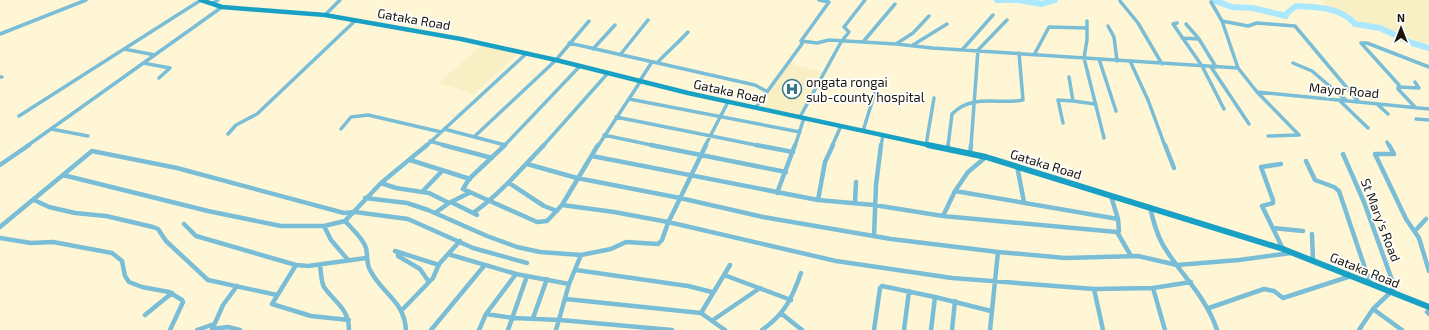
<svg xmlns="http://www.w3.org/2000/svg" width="1429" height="330" viewBox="0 0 1429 330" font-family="'Exo 2',sans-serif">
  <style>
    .built { fill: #f9efc5 }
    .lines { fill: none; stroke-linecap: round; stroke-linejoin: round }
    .river { stroke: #ace8fd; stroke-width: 6 }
    .street-far1 { stroke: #79bed6; stroke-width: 3.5 }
    .street { stroke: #79bed6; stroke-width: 4.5 }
    .secondary-far1 { stroke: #19a1c5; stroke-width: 4.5 }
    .secondary { stroke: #19a1c5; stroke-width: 6 }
    .labels { text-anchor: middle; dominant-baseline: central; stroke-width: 3.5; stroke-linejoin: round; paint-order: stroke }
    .street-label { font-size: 13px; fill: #1a160b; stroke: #fff }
    .poi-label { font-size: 13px; fill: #1a160b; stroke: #fff; text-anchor: start }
  </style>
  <rect width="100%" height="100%" fill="#fff6d5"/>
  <path class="built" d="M1321,0h108v43l-10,-1 -32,-14 -27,-3 -10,-10 -23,-9z
    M482,45l36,8 -44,41 -36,-11z
    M790,63l33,9 -23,43 -42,-9z"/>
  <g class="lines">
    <path class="river" d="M997,0h18
      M1018,0l24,4 13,-4
      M1213,0l19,7 21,1 33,8 1,-3 9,-7c21,1 44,1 59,18l25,4 32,15 17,5"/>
    <path class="street-far1" d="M1120,1l18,22 24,41
      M1211,2l11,19 16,47 19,24 42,43 -31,1
      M213,3l5,-3
      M325,15l15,-15
      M1087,21v19l-3,18 20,80
      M1222,21l26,5 9,-3 38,3 63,75
      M1177,23l-4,1 29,42 22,43
      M1186,24l13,15 17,28
      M1108,26l6,11 3,24
      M0,34l86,-34
      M1182,38l17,1
      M801,41l16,2 12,-3 67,4 36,4 306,20
      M863,42l32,-38
      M569,43l186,42 11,6
      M896,44l17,-11 16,-17
      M913,45l34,-21
      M593,49l22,-24
      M962,50l31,-35
      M155,55l-31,-6 77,-49
      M620,55l28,-35
      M1034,55l15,-28 37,1
      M1099,59l17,52
      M1130,61l18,39 17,46
      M143,63l27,5 -11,10
      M657,63c10,-11 21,-20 31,-31
      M1293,63l19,8 34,29
      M1211,67l38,57
      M0,77h2
      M1069,77l4,24 22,3
      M639,82l13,-20
      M1398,87l21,1 -4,-6
      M1349,90l24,2
      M1257,92l172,17
      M813,95l27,6
      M629,99l171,33
      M1339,100l29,28
      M1377,104l11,10
      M756,107l46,-63 -1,-3 28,-39 -10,-2
      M1415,107l-17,-18 1,-4 -38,-42h6l62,24
      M19,116l105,-67
      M616,117l145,29
      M800,117l41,-75 8,-10 -5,-5 21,-27
      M1416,119l13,1
      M1063,123l-5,-23 15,1
      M51,129l37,7
      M341,129l10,-12 17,-2 73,17
      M444,129l61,16
      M863,131l13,-42
      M228,134l8,-9 21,-11 99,-94
      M604,135l52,11
      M475,136l81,-76 33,-39
      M430,141l17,5
      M1387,142l2,4
      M926,145l8,-47
      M27,146l195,-139
      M426,146l101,-93
      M504,146l76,-80
      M543,146l65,-73
      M598,146l42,-64
      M705,146l23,-44
      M795,146l9,-28
      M832,146l9,-20
      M881,146l2,-11
      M948,146l4,-32c20,-21 47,-9 71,-14l-4,-47
      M971,146l7,-96 29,-30"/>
    <path class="street" d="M443,145l49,13
      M505,145l-36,34 -6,10 74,33 10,-1 15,-16 36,-60
      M651,145l135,27
      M756,145l37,7
      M1165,145l9,23
      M1389,145l5,9h-19l31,65 13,19 10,33
      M948,149v-4
      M970,153l1,-8
      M1343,154l21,48 28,78 1,10 -20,19 -14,21
      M592,156l226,44 56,5 69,11 174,16 2,-1 -1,-12 -7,-23
      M410,160l60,19
      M1306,161l9,19 19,7 5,4 31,92
      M527,164l50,14 103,20 83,19 128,22 107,13 67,6 73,-2 39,9 62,-5 52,-7
      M1281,164l-20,3 12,33v3l-11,3 21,43
      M0,165l29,-20
      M1017,166l7,36
      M63,175l145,36 73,15h43l21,-5 36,-38 46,-38
      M381,183l15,5 33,5 20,10
      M509,183l35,23 13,5
      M423,191l19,-20
      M955,191l163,28
      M777,193l18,-48
      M365,198l42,5 21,7 59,26 30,11 23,5 41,3 30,-6 15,-7 32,2 4,-4 6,-17 38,-78
      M34,200l15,7 26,6 31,3 47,11 5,2 8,12 42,39 69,15
      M818,200l7,-38 8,-17
      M451,202l26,13
      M855,203l1,-21
      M562,205l52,7 54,10 168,39 116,17 142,11 59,-1 38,-6
      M1150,207c3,13 6,26 13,38 17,29 43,51 54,85
      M435,213l14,-10 20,-10
      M473,213c27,-19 48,-44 71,-68
      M943,216l12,-25 13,-19 18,-15
      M345,221c7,8 18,17 21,27 2,7 0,15 4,22 12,24 34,30 36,60
      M184,224l12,12 100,29 12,1 58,-8
      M324,226l7,14 17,20
      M0,227l92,-76 85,17 167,45 11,-1 53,7 65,29 54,15
      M1273,228l30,3
      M1415,231l11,-12
      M1117,232l14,24
      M1312,234l1,27
      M874,236l2,-51 5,-40
      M0,238l31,5 22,-1 59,11 10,8 3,15 4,6 13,5 27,5 13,8 1,2 -13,28
      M395,251l44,14
      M398,252v4l22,13 9,13
      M448,254l68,20 53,10
      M296,265l-24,39 39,12 38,4
      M320,265c1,6 1,17 4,22 11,16 25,21 25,43
      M576,270l112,16 24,6
      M724,275l67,25
      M1153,288l12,42
      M1094,289l9,41
      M566,299l135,14 24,17
      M1209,308l55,-19 10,2 9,7 68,-22
      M403,309l30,-31 6,-14 21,-23
      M1373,309l29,21
      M1429,310l-2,2 2,2
      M701,313l29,-48
      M486,314l27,4 47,2 112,10
      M782,314l20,16
      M145,315l27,-22
      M533,318l14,-39
      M713,320l47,-32
      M212,329l16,-2 12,3
      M197,330l17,-6
      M212,330l11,-25 14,-19
      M431,330l53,-64
      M479,330l7,-16 30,-40
      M508,330l19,-54
      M556,330l13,-46 12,-29
      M762,330c23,-16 30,-32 39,-57
      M874,330l6,-42 2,-2 53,11
      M904,330l5,-39
      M931,330l4,-33 56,14
      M952,330l3,-29
      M990,330l8,-78"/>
    <path class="secondary-far1" d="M201,0l21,7 103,8 136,24 95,21 132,33 245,53"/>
    <path class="secondary" d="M928,145l58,12 297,92 146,58"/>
  </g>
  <defs>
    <g id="hospital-ring" transform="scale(1)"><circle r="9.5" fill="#fff" stroke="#36758a" stroke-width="1.5"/><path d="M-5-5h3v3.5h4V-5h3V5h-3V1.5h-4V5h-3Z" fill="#36758a"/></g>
  </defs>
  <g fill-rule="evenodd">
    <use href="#hospital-ring" x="792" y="89"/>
  </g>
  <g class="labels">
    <g class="street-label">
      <text transform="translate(414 19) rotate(10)">Gataka Road</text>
      <text transform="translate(1344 90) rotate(5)">Mayor Road</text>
      <text transform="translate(730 91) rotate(12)">Gataka Road</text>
      <text transform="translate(1046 164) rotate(17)">Gataka Road</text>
      <text transform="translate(1381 220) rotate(69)">St Mary's Road</text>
      <text transform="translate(1365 270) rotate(22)">Gataka Road</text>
    </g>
    <g class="poi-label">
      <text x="806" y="82">ongata rongai<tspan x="806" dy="15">sub-county hospital</tspan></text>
    </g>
  </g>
  <g transform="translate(1401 28)" stroke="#ffffff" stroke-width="3" paint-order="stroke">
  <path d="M0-3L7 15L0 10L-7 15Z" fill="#1a160b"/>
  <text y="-6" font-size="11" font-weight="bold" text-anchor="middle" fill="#1a160b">N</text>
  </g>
</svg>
